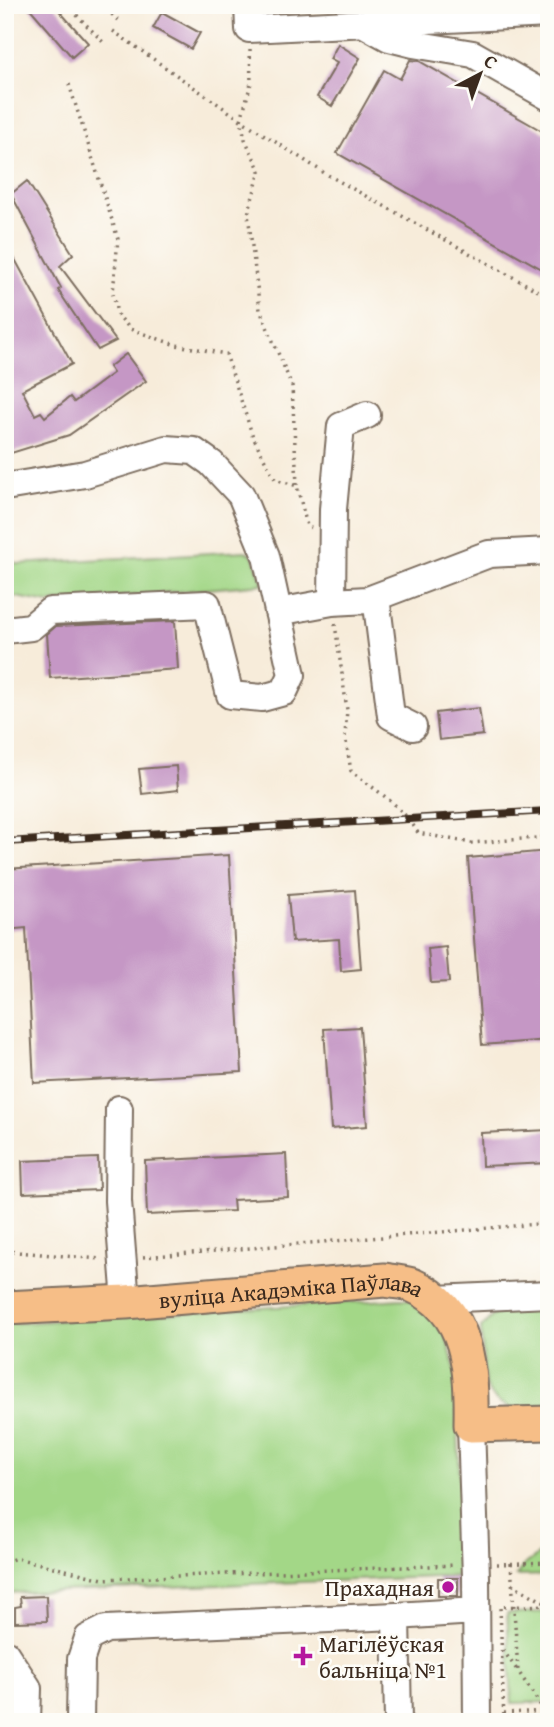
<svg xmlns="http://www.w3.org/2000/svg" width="554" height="1727" viewBox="0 0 554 1727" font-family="'Gentium Book Plus',serif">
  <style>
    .green { fill: #a3d787; stroke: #6f8052; stroke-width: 2 }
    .building { fill: #c597c5 }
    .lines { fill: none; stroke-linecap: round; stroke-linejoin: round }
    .minor-casing { stroke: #7d6e60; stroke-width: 30 }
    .major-casing { stroke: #7d6e60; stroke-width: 37 }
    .path { stroke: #7d6e60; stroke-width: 3.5; stroke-dasharray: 2 5; stroke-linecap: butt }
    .minor { stroke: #fff; stroke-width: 26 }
    .major { stroke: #f6be87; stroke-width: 33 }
    .rail-casing { stroke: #3b2a1e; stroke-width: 8 }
    .rail { stroke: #fdfcf7; stroke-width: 5; stroke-dasharray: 16; stroke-linecap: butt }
    .poi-dot { fill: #b5179e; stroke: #fdfcf7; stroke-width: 2.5 }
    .labels { text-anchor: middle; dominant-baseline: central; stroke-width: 5; stroke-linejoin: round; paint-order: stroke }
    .street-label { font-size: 23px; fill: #3b2a1e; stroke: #fdfcf7 }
    .poi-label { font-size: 23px; fill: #3b2a1e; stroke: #fdfcf7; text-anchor: end }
  </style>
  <rect width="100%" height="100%" fill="#fdfcf7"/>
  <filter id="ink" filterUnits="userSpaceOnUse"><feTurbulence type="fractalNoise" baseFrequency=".0143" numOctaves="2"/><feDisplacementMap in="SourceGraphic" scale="14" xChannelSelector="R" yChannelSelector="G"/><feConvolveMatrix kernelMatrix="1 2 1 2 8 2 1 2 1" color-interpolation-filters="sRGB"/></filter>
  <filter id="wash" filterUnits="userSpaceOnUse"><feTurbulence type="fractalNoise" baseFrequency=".00686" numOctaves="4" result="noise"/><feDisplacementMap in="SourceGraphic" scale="28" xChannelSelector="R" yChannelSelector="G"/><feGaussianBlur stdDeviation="1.57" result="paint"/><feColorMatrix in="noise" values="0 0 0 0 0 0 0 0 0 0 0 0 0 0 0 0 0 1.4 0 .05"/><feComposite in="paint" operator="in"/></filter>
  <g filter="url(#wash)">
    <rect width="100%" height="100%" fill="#f7ecda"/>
    <path class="green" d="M245,551l7,3 11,30 -214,19 -44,-8v-39l12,8z
      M402,1299l11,1 31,29 12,44 7,203 -458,17v-269z
      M549,1310v101c-28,-2 -49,3 -64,-26l-4,-57 11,-12 7,-4z
      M549,1547v28l-33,1 7,-10z
      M549,1612v90l-37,1 -5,-90z"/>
    <g id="blocks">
      <path class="building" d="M27,5h27l34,38 -16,14z
        M162,12l38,21 -9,16 -38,-21z
        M338,44l22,14 -28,48 -15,-9 20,-34 -7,-4z
        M410,60l9,1 130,74v138l-212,-120 47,-83 16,9z
        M27,181l46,73 -13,12 56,75 -18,9 -40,-60 3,-2 -50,-94z
        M5,241l67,123 -50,26 13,25 6,-3 4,5 25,-20 4,5 39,-29 -4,-6 17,-13 20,27 -77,54 -64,20z
        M175,621l3,48 -128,9 -3,-44 9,-8z
        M479,708l4,27 -44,5 -3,-27z
        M176,766l2,24 -36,4 -3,-25z
        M549,851v189l-67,5 -14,-187z
        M229,855l13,217 -208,11 -8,-155 -21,2v-61z
        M355,890l6,79 -20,2 -2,-32 -47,3 -4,-47z
        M446,947l3,35 -18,1 -3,-34z
        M360,1027l7,99 -36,3 -7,-100z
        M549,1130v33l-67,3 -1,-33z
        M286,1154l2,43 -55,3 1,11 -87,4 -2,-54z
        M98,1158l1,32 -76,3 -1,-32z
        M438,1578h20v18h-20z
        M46,1596l1,25 -32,1v-15l6,-1 -1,-9z"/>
    </g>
  </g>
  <g filter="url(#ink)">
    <use href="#blocks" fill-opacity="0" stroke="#7d6e60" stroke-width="2"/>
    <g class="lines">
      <g class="minor-casing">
        <path id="minor" d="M248,5l1,24 300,-15
          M364,24l25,14 24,6 60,10 76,43
          M5,487l80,-13 81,-25 28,2 17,12 30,32 25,61 26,119 -8,17 -22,6 -32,-3 -23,-91 -157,7 -19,16 -26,3
          M376,597l15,119 22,11
          M332,602l1,-93 8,-83 26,-11
          M278,612l54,-10 36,-2 121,-46 60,-3
          M119,1109l-1,92 8,101
          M436,1299l113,-5
          M471,1425l5,152 1,145
          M396,1616l2,106
          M5,1653l23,35 -1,34
          M80,1722l1,-63 7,-21 18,-9 290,-13 80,-5"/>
      </g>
      <g class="major-casing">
        <g id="major">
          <path id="s1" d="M5,1308l121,-6 259,-22c9,2 19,2 27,5 58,25 60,86 59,140l78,-2"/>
        </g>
      </g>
      <path class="path" d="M67,5l37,38
        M101,5l21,18
        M113,31l128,89 85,54 223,123
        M250,49l1,34 -10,37 4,19 15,32 -12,43 12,96 32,76 5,99
        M69,84l49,155 -5,54 4,21 13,15 46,16 50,9 27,83 22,42 22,7 10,40 4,2
        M335,624l12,86 -2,25 6,36c25,20 51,34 67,62l53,10 78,-6
        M5,1251l96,8
        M143,1257l406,-34
        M5,1562l11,-4 87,21 352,-14
        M511,1563l7,108 31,47
        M497,1564l52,-2
        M512,1584l35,20
        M503,1650l14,20
        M504,1713l45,-2
        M504,1722l-4,-115 49,-2"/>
      <use href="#minor" class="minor"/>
      <use href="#major" class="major"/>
      <g class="rail-casing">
        <path id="rail" d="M5,842l544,-31"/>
      </g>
      <use href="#rail" class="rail"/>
    </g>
  </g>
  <g class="poi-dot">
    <circle cx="448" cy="1587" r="7"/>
    <path d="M299.5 1645.5h7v7h7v7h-7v7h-7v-7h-7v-7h7z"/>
  </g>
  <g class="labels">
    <g class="street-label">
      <text stroke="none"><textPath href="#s1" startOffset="287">вуліца Акадэміка Паўлава</textPath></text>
    </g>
    <g class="poi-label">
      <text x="434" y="1587">Прахадная</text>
      <text x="319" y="1643" text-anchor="start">Магілёўская<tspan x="319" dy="26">бальніца №1</tspan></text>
    </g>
  </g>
  <rect width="554" height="1727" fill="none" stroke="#fdfcf7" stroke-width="28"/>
  <g transform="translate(480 74) rotate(41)" stroke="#fdfcf7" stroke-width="5" paint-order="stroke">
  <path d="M0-5L12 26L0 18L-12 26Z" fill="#3b2a1e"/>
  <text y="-10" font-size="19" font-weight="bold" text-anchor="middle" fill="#3b2a1e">С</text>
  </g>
</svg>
